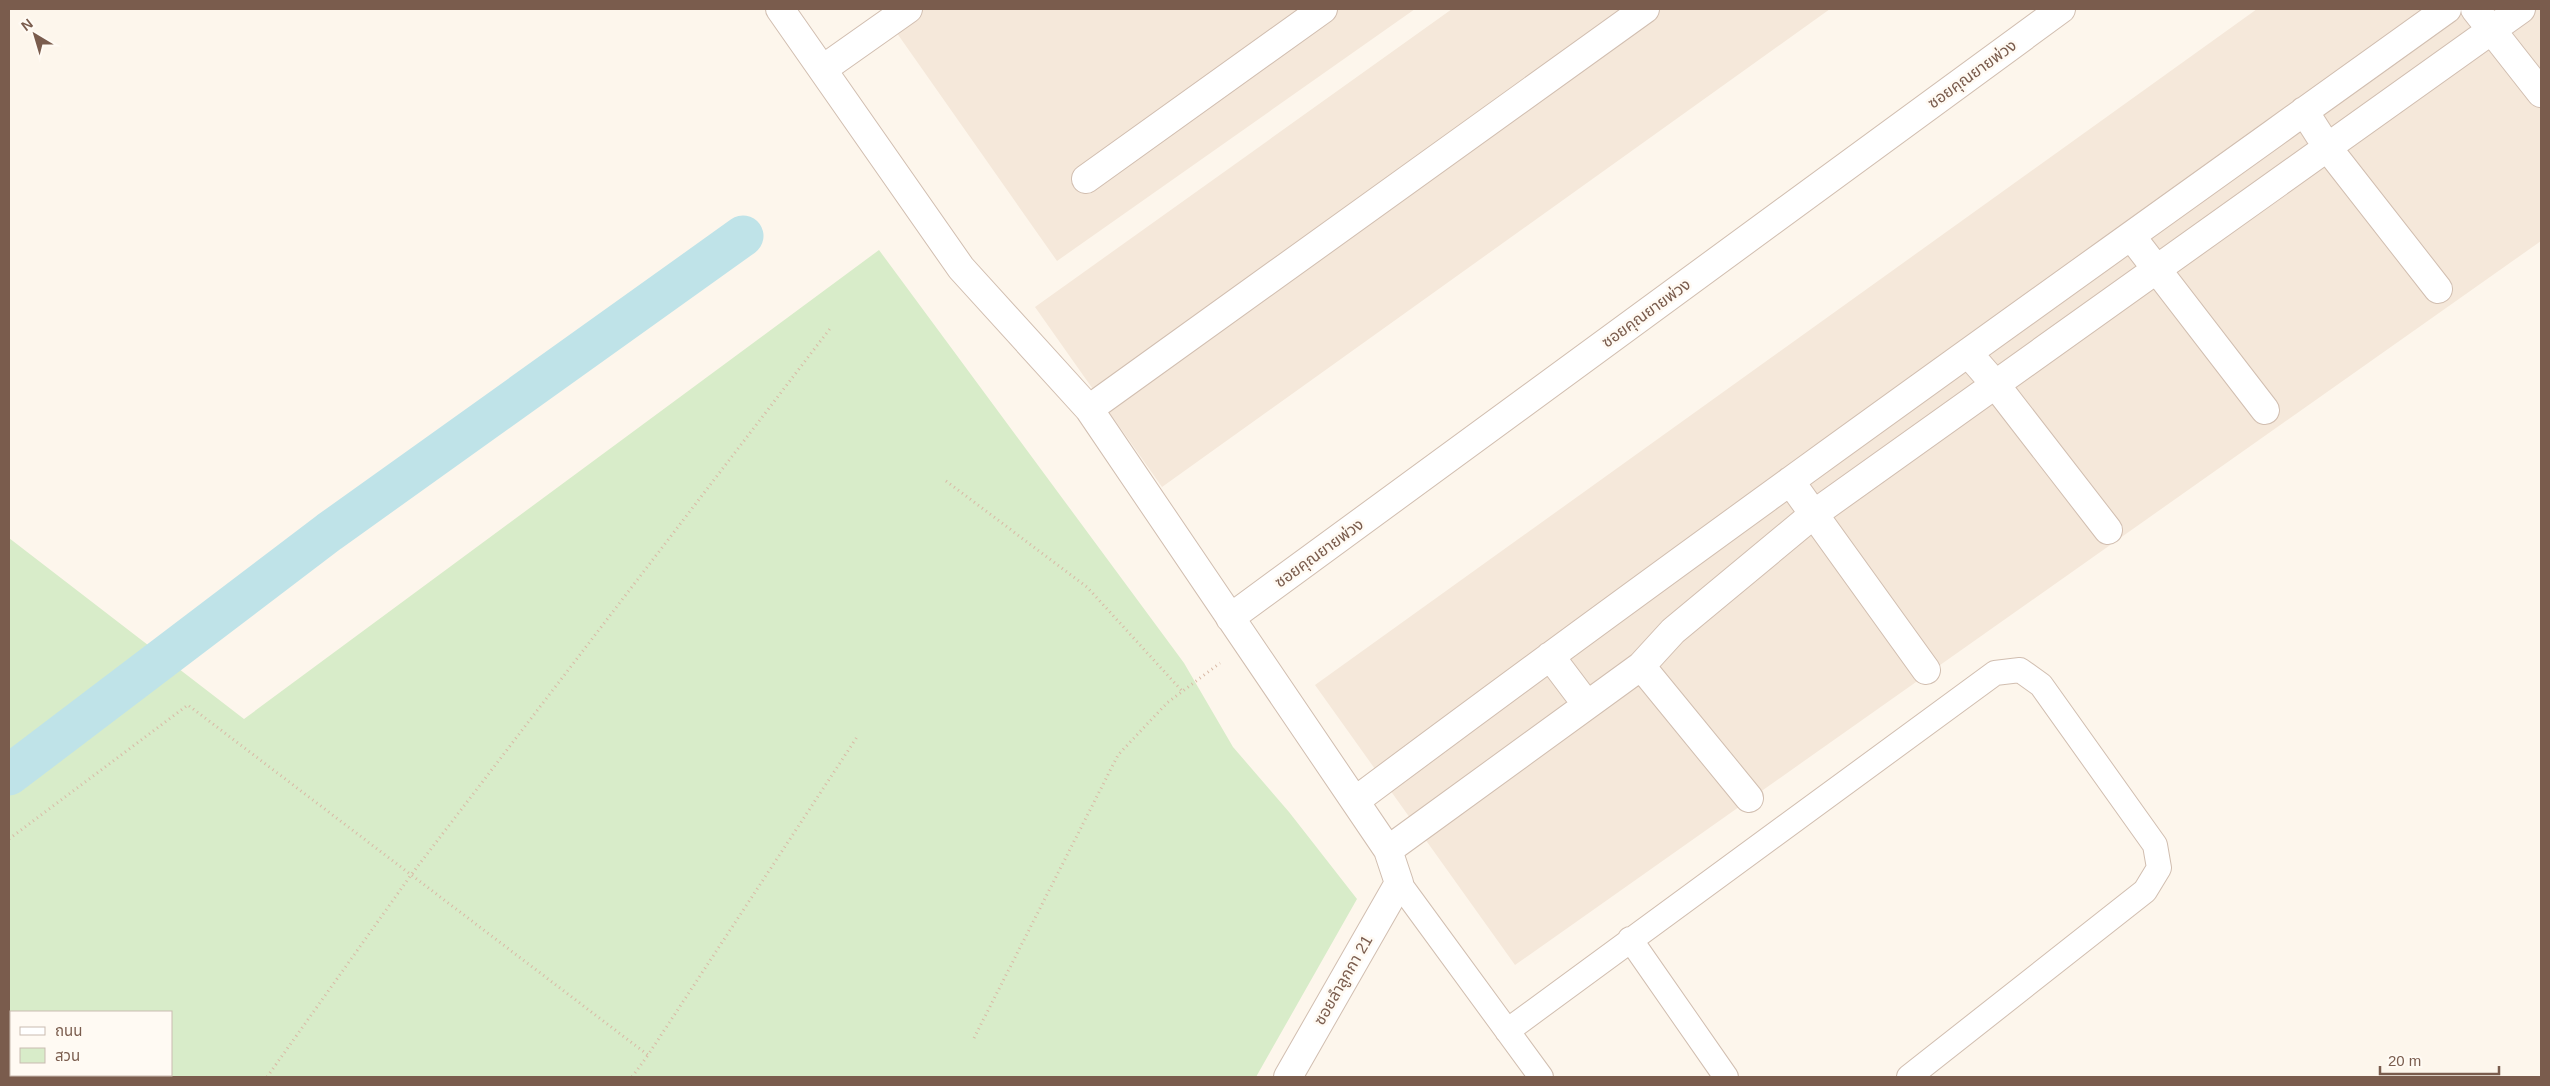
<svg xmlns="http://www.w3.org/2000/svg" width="2550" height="1086" viewBox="0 0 2550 1086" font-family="Helvetica,'Noto Sans Thai',sans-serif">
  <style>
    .residential { fill: #f5e8da }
    .green { fill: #d8ecc9; fill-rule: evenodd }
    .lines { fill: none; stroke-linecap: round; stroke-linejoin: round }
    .canal { stroke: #bfe3e8; stroke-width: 41 }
    .service-casing { stroke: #d1beb0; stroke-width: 26 }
    .minor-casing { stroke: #d1beb0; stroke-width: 30 }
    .path { stroke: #d9b8a5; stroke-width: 3; stroke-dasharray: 1 4; stroke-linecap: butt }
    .service { stroke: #fff; stroke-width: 24 }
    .minor { stroke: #fff; stroke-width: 28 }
    .labels { text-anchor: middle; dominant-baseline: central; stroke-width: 5; stroke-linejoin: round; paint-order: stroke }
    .street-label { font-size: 16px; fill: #7a5c4d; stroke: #fffaf3 }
  </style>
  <rect width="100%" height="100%" fill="#fdf6ec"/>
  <path class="residential" d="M880,9h535l-358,252z
    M1452,9h378l-668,478 -127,-180z
    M2257,9h284v232l-1026,724 -200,-280z"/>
  <path class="green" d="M879,250l305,413 49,84 56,65 68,87 -101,178h-1247v-539l235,181zM11,1012h160v63h-160z"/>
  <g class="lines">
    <path class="canal" d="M9,775l320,-243 414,-296"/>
    <g class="service-casing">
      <path id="service" d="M1399,883l142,194
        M1630,939l96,138
        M1507,1031l488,-358 25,-3 21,15 114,160 4,23 -14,23 -236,186"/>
    </g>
    <g class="minor-casing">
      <path id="minor" d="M780,9l181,259 128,141 299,441 11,33 -111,194
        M2475,9l66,84
        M823,69l85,-60
        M2304,111l23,36 111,142
        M1086,179l237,-170
        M2131,236l134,174
        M1968,353l27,31 113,146
        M1089,409l556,-400
        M1790,481l136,189
        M1230,618l831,-609
        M1550,656l37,49
        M1641,666l108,132
        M1355,801c360,-269 727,-530 1092,-792
        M1388,850l253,-184 32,-35 141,-117 707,-505"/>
    </g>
    <path class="path" d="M946,481l141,106 96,105
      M9,839l179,-134 460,350 209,-318
      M974,1038l144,-283 49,-52 53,-40
      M267,1077l144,-202 421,-549
      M632,1077l16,-22"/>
    <use href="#service" class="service"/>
    <use href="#minor" class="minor"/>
  </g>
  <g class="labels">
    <g class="street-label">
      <text transform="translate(1972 74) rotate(-36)">ซอยคุณยายพ่วง</text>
      <text transform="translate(1646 313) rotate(-36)">ซอยคุณยายพ่วง</text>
      <text transform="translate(1319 553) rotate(-36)">ซอยคุณยายพ่วง</text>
      <text transform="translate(1343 980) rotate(-60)">ซอยลำลูกกา 21</text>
    </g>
  </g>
  <rect width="2550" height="1086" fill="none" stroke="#7a5c4d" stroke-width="20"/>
  <rect x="10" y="1011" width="162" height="65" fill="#fffaf3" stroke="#cabbb1"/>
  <rect x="20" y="1027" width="25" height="8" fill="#ffffff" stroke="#cabbb1"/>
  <text x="55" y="1036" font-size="15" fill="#7a5c4d">ถนน</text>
  <rect x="20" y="1048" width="25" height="15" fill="#d8ecc9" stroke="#cabbb1"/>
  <text x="55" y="1061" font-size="15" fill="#7a5c4d">สวน</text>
  <g transform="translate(35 35) rotate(322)" stroke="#fffaf3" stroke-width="4" paint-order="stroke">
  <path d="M0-4L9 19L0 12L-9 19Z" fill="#7a5c4d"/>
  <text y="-8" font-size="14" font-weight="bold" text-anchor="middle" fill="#7a5c4d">N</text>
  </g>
  <path d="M2380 1066v8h119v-8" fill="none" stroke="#7a5c4d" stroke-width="2.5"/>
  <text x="2388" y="1066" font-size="15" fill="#7a5c4d" stroke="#fffaf3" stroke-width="4" paint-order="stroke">20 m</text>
</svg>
